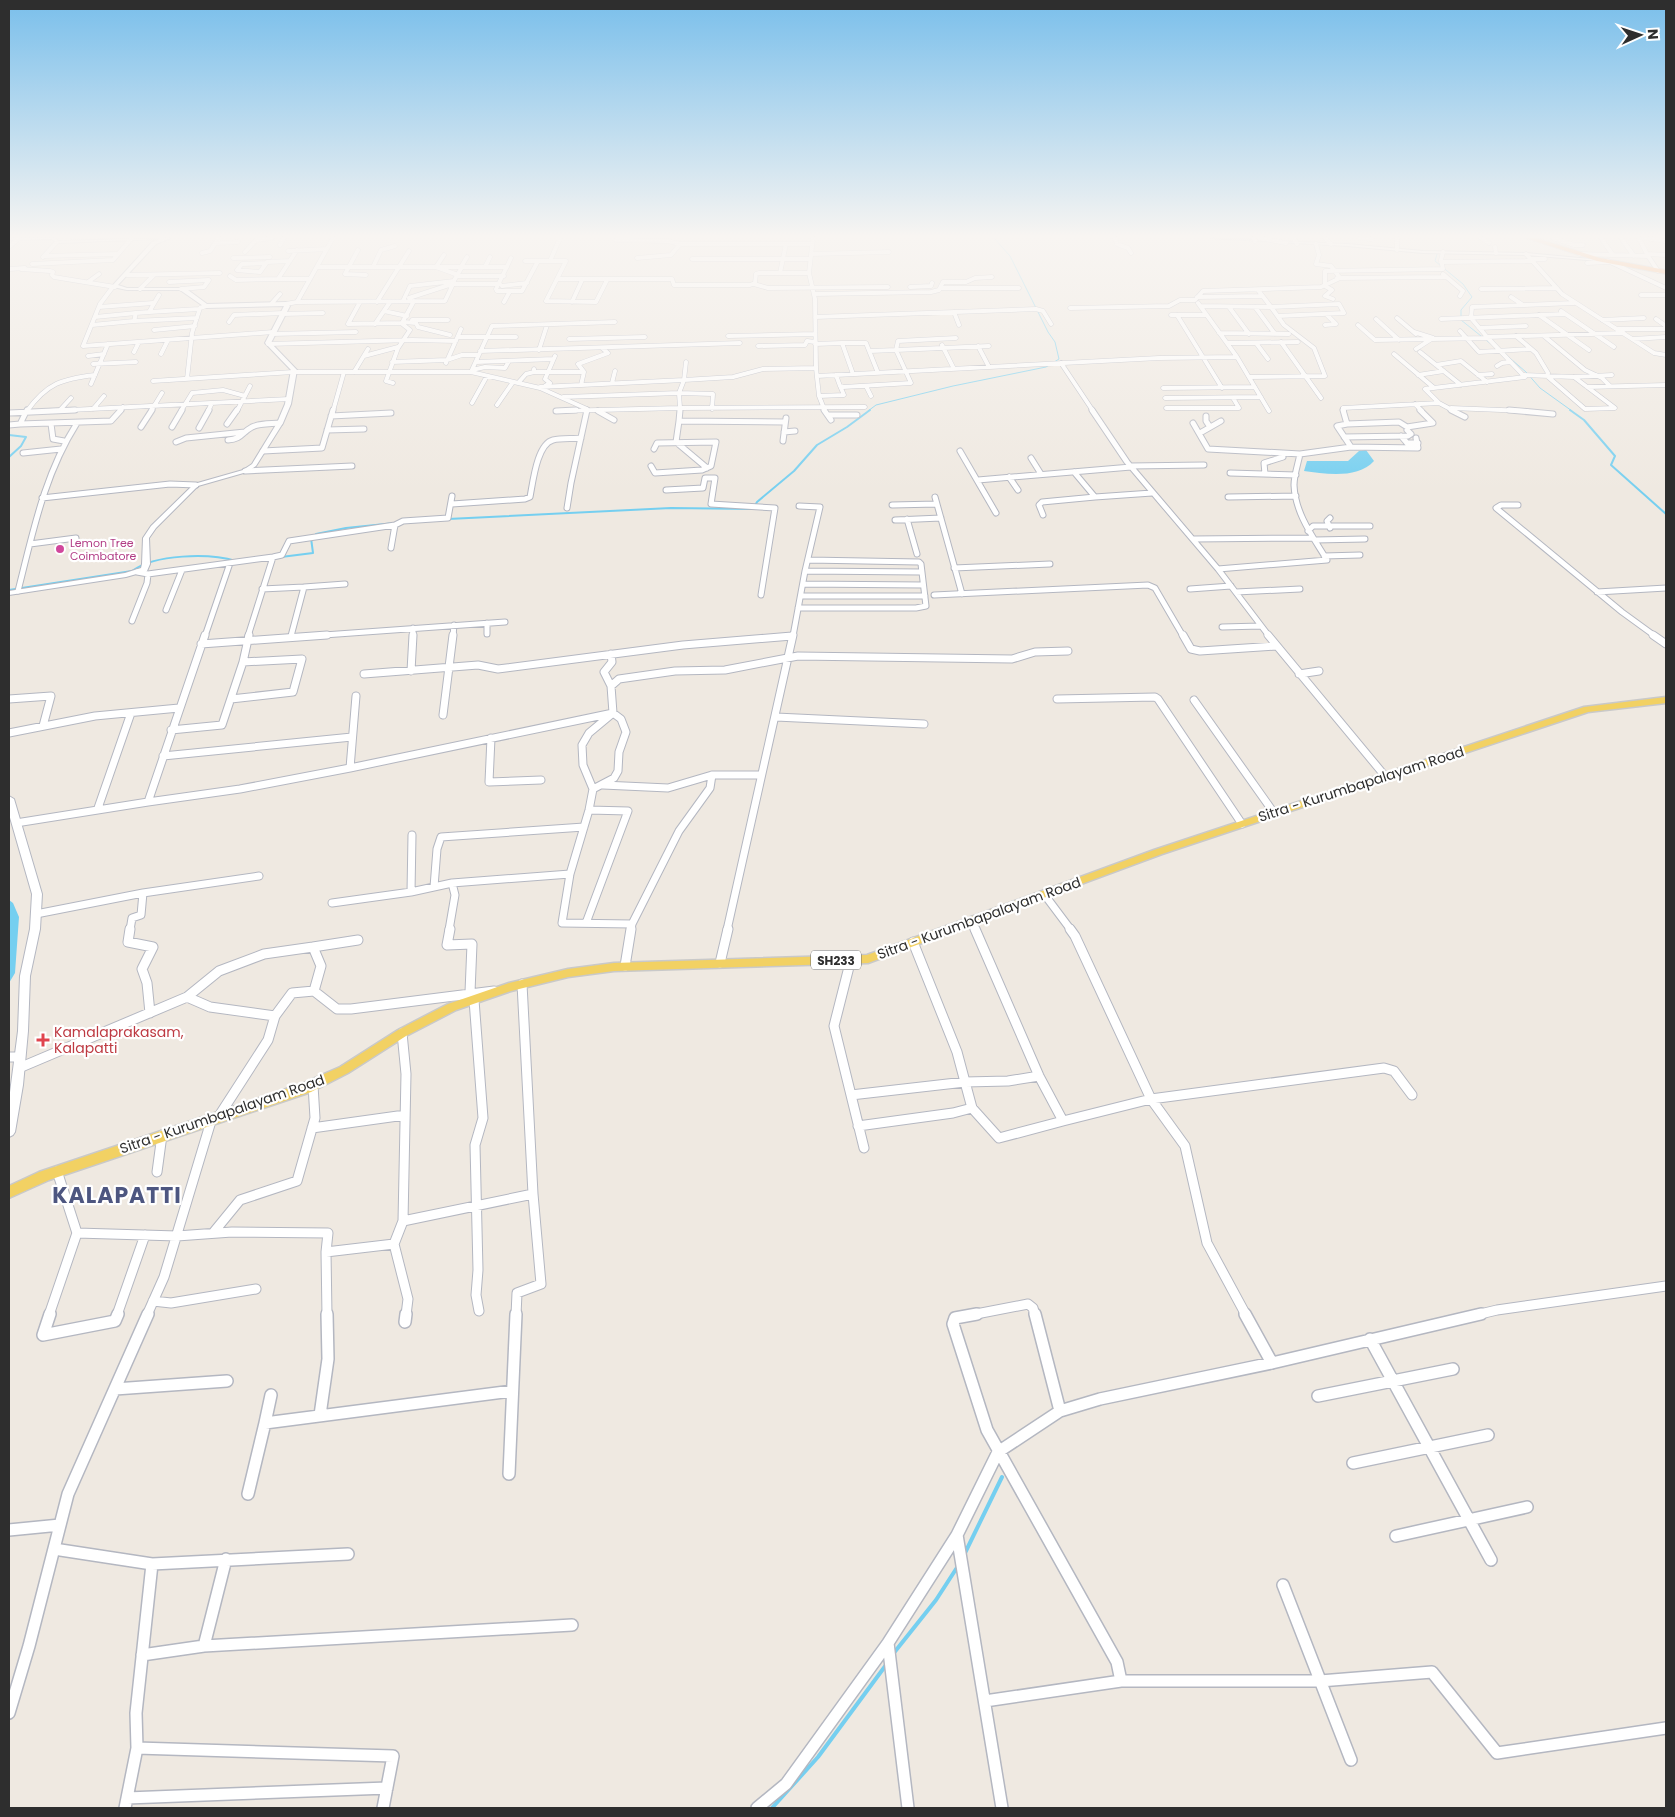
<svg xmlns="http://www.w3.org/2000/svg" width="1675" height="1817" viewBox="0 0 1675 1817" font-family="Poppins,sans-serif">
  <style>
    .water { fill: #75cff0 }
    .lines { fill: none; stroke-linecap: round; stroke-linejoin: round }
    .stream-far2 { stroke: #75cff0; stroke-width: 1 }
    .stream-far1 { stroke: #75cff0; stroke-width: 2 }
    .stream { stroke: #75cff0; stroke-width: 4 }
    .street-far4-casing { stroke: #b4b7c1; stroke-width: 5 }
    .street-far3-casing { stroke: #b4b7c1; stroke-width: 7 }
    .street-far2-casing { stroke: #b4b7c1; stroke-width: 9 }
    .street-far1-casing { stroke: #b4b7c1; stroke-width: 11 }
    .street-casing { stroke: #b4b7c1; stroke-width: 14 }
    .secondary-casing { stroke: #b4b7c1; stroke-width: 2 }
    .primary-casing { stroke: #c9c9c9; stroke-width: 3 }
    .highway-casing { stroke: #c9c9c9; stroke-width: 2 }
    .street-far4 { stroke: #fff; stroke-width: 4 }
    .street-far3 { stroke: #fff; stroke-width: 5 }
    .street-far2 { stroke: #fff; stroke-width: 7 }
    .street-far1 { stroke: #fff; stroke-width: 9 }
    .street { stroke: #fff; stroke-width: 11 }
    .secondary { fill: #fff; fill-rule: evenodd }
    .primary { fill: #f2d163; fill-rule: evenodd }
    .highway { fill: #ffa35c; fill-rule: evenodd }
    .hotel-dot { fill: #d1479c; stroke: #fff; stroke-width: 2 }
    .health-dot { fill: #e0444e; stroke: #fff; stroke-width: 2 }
    .labels { text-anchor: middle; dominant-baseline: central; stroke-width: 4.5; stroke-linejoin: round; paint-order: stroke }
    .far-hotel-label { font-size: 11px; fill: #b23c85; stroke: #fff; text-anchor: start }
    .shield { fill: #fff; stroke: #6d6d6d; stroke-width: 1 }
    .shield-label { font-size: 12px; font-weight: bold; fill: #2e2e2e }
    .street-label { font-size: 14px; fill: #2e2e2e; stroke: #fff }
    .health-label { font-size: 14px; fill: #be3a42; stroke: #fff; text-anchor: start }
    .near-district-label { font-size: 22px; font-weight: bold; letter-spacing: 1px; fill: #4d5680; stroke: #fff }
  </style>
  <rect width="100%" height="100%" fill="#efe9e1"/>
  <path class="water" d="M1366,450l8,11c-16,18 -48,13 -70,10l3,-10h41l11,-10z
    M9,900l4,3 6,14 -4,56 -6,10z"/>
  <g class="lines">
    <path class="stream-far2" d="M1435,251l2,3 -2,7 28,23 9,13 -11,13v10l35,28
      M1504,353l22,19 14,16 32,23
      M868,411l8,-6 77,-19 93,-19 13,-8 -4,-17 -7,-10 -38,-76 -16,-18"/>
    <path class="stream-far1" d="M1570,410l14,10 31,36 -4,9 55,49
      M9,435l17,2 -5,9 -12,11
      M448,519l223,-11 82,1 4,-7 37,-31 23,-26 30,-18 23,-17
      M316,534l30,-6 49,-5
      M281,557l32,-4 -2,-15
      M9,590l123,-19c23,-17 77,-18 104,-10"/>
    <path class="stream" d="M964,1555l38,-78
      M893,1654l43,-54 22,-34
      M772,1808l46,-51 68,-92"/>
    <g class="street-far4-casing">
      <path id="street-far4" d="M813,238l-4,35 6,26 1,69 3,28 6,15
        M1115,238l2,6 11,4 3,5
        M1254,238l1,3
        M1260,238l26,5
        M1294,238l3,6
        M1325,238l6,6
        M1360,238l12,1
        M1397,238v12
        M1481,238l8,5
        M1553,238l21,7h9
        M1621,238l13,18
        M1644,238l22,3
        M616,240l52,1 12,3 -9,11 -34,3
        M215,243l23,-1
        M680,244h132
        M280,245l4,-7
        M9,247l9,-8
        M1495,247l1,6
        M297,250l-19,29h32
        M358,250l-13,24 21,1
        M288,251l39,-2
        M245,252l11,-12 16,-2
        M202,253l8,-2 9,-13
        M811,254l78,-2
        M1526,254l36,40 92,59 12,2
        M1580,254l33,1 -12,-17
        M1648,254l18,1
        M444,255l-8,12 22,8
        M1613,255l35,1 -9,-18
        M44,256l73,-2
        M1648,256l10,15
        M43,257l14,-15
        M233,258l37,-1
        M511,258l-15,31 1,2h25l16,-30
        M692,259h118
        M1532,259h13
        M525,261h41l-20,40 50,1 11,-22
        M550,261l10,-23
        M1608,261l58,27
        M1441,262l93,-1
        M266,263l-24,1 -5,6 23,2 7,-10 23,-1
        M1587,263l22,-1
        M32,264l81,-4 18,-21
        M317,267h190
        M373,267l8,-17 14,-4
        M461,267l6,-10
        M462,267l-10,17h48
        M485,267l5,-10
        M9,269l16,-1
        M21,269l29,2 3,1 -1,3 2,2 61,10
        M780,273l6,-29
        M1443,274l20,17 -3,5
        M127,275l93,-2
        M230,276l6,4 42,-1
        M457,276h47
        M1337,278l108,-1
        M557,279h115l2,6h76l5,-2 1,-9 3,-1h50
        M88,282l11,-8
        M169,282l40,-2 -5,7 -23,2
        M754,284l14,4 120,-1
        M502,286l25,-3
        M910,287l21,-1 1,-3
        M112,288l-12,16 -17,42 190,-14
        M940,288h79
        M140,289l14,-14
        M1481,289l76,-1
        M1258,290l13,17 68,-3 5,9 -66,3
        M814,294l117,-2 8,-2 4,-8h23l9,-4 17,-1
        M159,295l-10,17 -13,1 -2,8 63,-3
        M1641,295h25
        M1197,297l65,-1
        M1511,297l12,8
        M409,298l43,-14
        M1333,299l-8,-3 7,-6 -7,-4v-15l118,-2 -2,-9 2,-8
        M403,301l7,-15 44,-5
        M297,302l148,-1 8,-17
        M360,302l-12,22 54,-1 12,-22
        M377,302l32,-51
        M504,302l6,-11
        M572,302l10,-22
        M272,303l8,-9
        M1198,303l39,54 32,54
        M286,304l11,-2 36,-64
        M1200,306l71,1 13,18 30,23 11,28 -76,1
        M99,307l54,-4
        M1229,307l20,27
        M1255,307l20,27
        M1070,308l99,-2 11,-6h15l8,-9 118,-4 19,-9 -9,-12 -15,-2 3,-9 -3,-11
        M384,311l23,5
        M1561,311l53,36
        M149,312l50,-3
        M954,312l5,13
        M283,314l40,-1
        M1171,315h36
        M1177,315l45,73
        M1539,315l50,35
        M95,317l41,-4
        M815,317l221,-8 7,2 8,13
        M1397,318l19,16
        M1376,319l23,21
        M1441,319l124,-5
        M1656,319l10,7
        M412,320h36
        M1602,320l42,-2
        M229,322l5,-7 49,-2
        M404,322l12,1 2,4 32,8
        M375,324l15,-22
        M92,325l42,-4
        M1325,325l11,-1 -10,-10
        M1358,325l17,15 113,-2
        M1479,328l47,-2
        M1617,329h49
        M154,330l41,-4
        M1460,331l19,21 52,-3
        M1414,332l19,6 -17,11
        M1219,333l70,1
        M272,334l84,-2
        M728,336l86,-2
        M1516,336l20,17 12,20 -1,3 38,33 30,-1 -41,-31
        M1544,336l41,34 17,8 8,8
        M458,337h58
        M1487,337l-16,-19 1,-11 102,-4
        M956,338l-58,3 -2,9 93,-4
        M569,339l76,-2
        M1633,339l33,-2
        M1281,342l40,56
        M842,343h24l12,30
        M1227,343l71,-1
        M1256,343l12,16
        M268,344l144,-4 44,1
        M815,344l27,-1 11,31
        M942,345l12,24
        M758,346l47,-1 2,-4 8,1
        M978,346l11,21
        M539,350l8,-25
        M480,351l260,-8
        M134,352l5,-10
        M1420,352l41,33
        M161,354l7,-14
        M1394,354l39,33
        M88,356l16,-2
        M364,356l34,-9
        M392,362l55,-2 15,-5h16
        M476,362l77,-3
        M446,363l15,-34
        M1061,363l32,48
        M93,364l43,-2
        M1436,365l25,-4 26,21
        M1497,366l5,-3 9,-1
        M472,370l13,-3 20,1 4,-7
        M354,372l14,-23
        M471,372l21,-46 123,-4
        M534,372h50
        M836,375l4,11 3,1 68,-4 -15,-33 -26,1
        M1418,375l26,-4
        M1478,375l14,-1
        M1523,375l51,2 38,-2
        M817,376l342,-18 78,-1
        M187,379l5,-46 8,-25 6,-2
        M153,381l140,-9h178l69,16 47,21v2
        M393,383l-7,-2 12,-33 12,-18 -9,-7
        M518,383l8,-9 8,-2v-3
        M612,383l3,-12
        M91,384l17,-40
        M581,385l3,-13 -6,-8 30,-11 -6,-5
        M545,386l5,-3 -5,-4 10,-23
        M866,386l5,10
        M540,387l144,-7 2,-18
        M1587,387l79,-2
        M1163,388l92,-1
        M819,396l25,-1 -4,-9
        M563,397l116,-4 1,15 185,-1
        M1165,398l96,-1
        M472,403l15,-27
        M1415,404l7,7
        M497,405l16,-23
        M1166,408h73l-6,-10
        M1451,408l76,3
        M93,409l11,-13
        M712,409l1,-15 -34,-1 5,-13 49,-3 30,-8 53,-1
        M60,410l11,-12
        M27,411c20,-28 35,-32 68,-36
        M50,411l239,-12
        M120,411l3,-4
        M151,411l11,-18
        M181,411l11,-18 31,-3 22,6
        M208,411l4,-8
        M237,411l13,-25
        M333,411l11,-39
        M557,411l123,-3v3
        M1344,411l-1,-3 96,-5
        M1454,411l-15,-8 -14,-14 100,-12 -38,-40 137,-4"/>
    </g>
    <g class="street-far3-casing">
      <path id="street-far3" d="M27,410l-7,14 91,-3 10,-11
        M680,410l-1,11 106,1
        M824,410l7,10
        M1092,410l35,52 91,107
        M1451,410l14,7
        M1509,410l44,4
        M556,411l20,-1
        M598,411l16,9
        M9,413l66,-3
        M828,415h29
        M331,416l60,-3
        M1206,416v5l4,6
        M679,421l-3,21 31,26
        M1193,423l15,26 92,5
        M51,424l2,15 11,2
        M227,424l10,-14
        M1347,424l52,-2 8,5 26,-4 -13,-13
        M9,425l11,-1
        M141,427l11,-17
        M172,427l10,-17
        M199,428l10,-18
        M327,430l37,-1
        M784,432l11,-1
        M1200,433l21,-12
        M1401,436l6,7h11
        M1344,437l64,-1 3,-2 -4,-4
        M228,440c14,-1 13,-7 24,-13 8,-4 19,-3 28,-4
        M783,441l3,-23
        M176,442l10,-4 59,-6
        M1351,447l67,1 -2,-10
        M263,451l59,-3 11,-38
        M960,451l36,62
        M23,453l38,-4
        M1031,458l10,16
        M651,466l4,7 47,-3 9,-4 5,-24 -59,1 -3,6
        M1130,466l74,-1
        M245,471l107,-5
        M1074,472l21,25 57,-4
        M1230,473l66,2
        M1265,474l-1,-11 19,-6
        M1009,477l9,13
        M978,480l153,-13
        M666,490l37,-2 2,-10h10l-4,26 64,4 -14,87
        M935,497l27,97
        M1228,497l68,-1
        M42,498l128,-14 26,1
        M452,504l73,-5 5,-2c3,-15 7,-53 23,-57 8,-2 19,-1 28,-2
        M892,505l45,-1
        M1518,505h-17l-5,3 126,104 33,24
        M567,508l4,-25 16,-73
        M1043,515l-4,-10 3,-3 53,-5
        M1330,518l-3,3 3,7
        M907,519l10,35
        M895,520l46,-2
        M1308,531l5,-5h57
        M1193,539l120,-1
        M1315,540l50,-1
        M30,544l46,-6
        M391,548l4,-23
        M1324,556l36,-1
        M954,568l96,-4
        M805,571l116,1
        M137,572l11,2 125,-17 9,-2 7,-14 106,-16 8,-4 45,-3 4,-22
        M803,584l120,1
        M304,587l41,-3
        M262,589l42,-2 -13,49
        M1190,589l41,-3
        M18,591c15,-59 26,-116 59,-168
        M1236,592l64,-3
        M1597,592l69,-4
        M934,595l214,-10 7,3 28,48
        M801,596h124
        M798,608h118l10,-2 -5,-42 -2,-2 -110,-2
        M166,610l16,-40
        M132,621l15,-38 1,-9
        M487,623v11
        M1222,627l39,-1
        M205,636l25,-73
        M248,636l25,-79
        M310,636l195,-14
        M413,636v-8
        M453,636l1,-11
        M793,636l12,-65 15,-64 -21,-1
        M1269,636l-51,-67 109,-9c-14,-23 -32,-47 -33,-75 0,-10 4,-21 6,-31l51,-7 -14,-21 10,-2 -4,-14"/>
    </g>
    <g class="street-far2-casing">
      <path id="street-far2" d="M1183,635l8,14 9,2 76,-5
        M1268,635l117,141
        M1653,635l13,9
        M201,644l126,-9
        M611,654l1,8 -8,10 7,14 2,27 -24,20 -7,12 1,20 10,24 -4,21 -19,64 -8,49 70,1 -1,6
        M411,671l2,-36
        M364,674l114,-9 20,4 185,-24 109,-9
        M1299,674l20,-3
        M611,686l8,-7 56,-8 50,-1 73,-14 214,3 23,-7 33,-1
        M9,699l42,-3 -8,30
        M231,699l62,-7 9,-33 -59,3
        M1057,699l98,-2 3,2 84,125
        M1194,700l80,113
        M443,715l10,-80
        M776,717l148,7
        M171,730l51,-5 21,-63 6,-27
        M9,733l86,-17 84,-8
        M491,738l-2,44 52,-2
        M163,756l189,-19
        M350,768l263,-55 8,6 5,13 -7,20 -1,19 -4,7 -21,11
        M603,785l65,3 44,-13h49
        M148,802l92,-13 110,-21 6,-72
        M98,808l33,-95
        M16,823l132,-21 57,-167
        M434,887l3,-38 4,-12 143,-10
        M411,892l1,-57
        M143,893l116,-17
        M1044,894l27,36
        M332,903l79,-11 41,-9 118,-9
        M36,914l107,-21 -2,22 -9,3 -2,12
        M971,921l4,9
        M586,923l42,-112 -39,-1
        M632,924l47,-93 31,-43 2,-13
        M449,930l6,-35 -3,-12
        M727,930l66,-295"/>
    </g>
    <g class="street-far1-casing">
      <path id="street-far1" d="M130,929l-2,13 25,5 -11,22 5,14 3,30
        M450,929l-3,16 25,-1 -2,48
        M975,929l64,147 24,45 88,-22 233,-31 10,3 18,24
        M1070,929l5,7 76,163 34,47 22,97 39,72
        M913,942l44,110 15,56 27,30 64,-17
        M313,947l45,-7
        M851,959l-17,67 30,122
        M720,963l8,-34
        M625,966l6,-37
        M187,997l23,10 65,9
        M474,1000l9,118 -8,27 3,125 -2,25 3,16
        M402,1033l4,41 -3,147
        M9,1057h11
        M19,1068l168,-71 32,-26 45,-17 49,-7 8,19 -7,25 23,18h14l143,-18
        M851,1095l114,-13 43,-1 31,-5
        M219,1116l49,-76 7,-24 17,-23 22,-2
        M858,1126l95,-13 19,-5
        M312,1128l93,-13
        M57,1171l20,62 100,3 55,-4 96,1 -2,19 68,-8 9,-23 130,-27 -11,-210
        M157,1172l5,-37
        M213,1233l27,-33 57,-19 18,-63 -2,-33
        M394,1244l14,55 -2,16
        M326,1252l1,63
        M153,1301l18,2 85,-14
        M49,1315l28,-82
        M117,1315l28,-80
        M147,1315l17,-38 48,-159
        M516,1315l1,-22 24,-9 -8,-90
        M971,1315l57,-11 5,4 2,7
        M1476,1315l21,-5 169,-24"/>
    </g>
    <g class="street-casing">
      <path id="street" d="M50,1314l-7,21 72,-14 3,-7
        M977,1314l-22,4 -2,6 34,106 130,232 4,19
        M1035,1314l25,97
        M1245,1314l27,49
        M405,1322l1,-8
        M1370,1339l121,221
        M115,1389l112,-8
        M271,1395l-6,28 247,-32
        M1318,1396l135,-27
        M320,1415l8,-56 -1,-45
        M1353,1463l135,-28
        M509,1474l7,-160
        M248,1494l17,-71
        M9,1530l51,-5
        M957,1535l45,273
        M1396,1536l131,-29
        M54,1549l98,15 -16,149 1,35 256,8 -10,52
        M152,1564l196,-10
        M1283,1585l68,175
        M888,1643l20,165
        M204,1646l22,-87
        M142,1655l62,-9 368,-21
        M985,1701l136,-20h199l112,-9 65,81 169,-25
        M9,1713l20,-67 39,-152 80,-180
        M127,1798l260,-10
        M125,1808l12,-60
        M757,1808l29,-24 102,-141 69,-108 41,-83 62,-41 40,-12 172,-36 209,-49"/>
    </g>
    <g class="secondary-casing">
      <path id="secondary" d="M9,238h47l2,3 113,-3 -15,6 -38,41 9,3h54l7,2 19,14 79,-2 4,4 -19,37 26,27 -6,34 -8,19 -27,43 -9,6 -49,14 -42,42 -7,10 1,26 -3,7 -21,6 -117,18v-4l116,-18 16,-5 1,-4 1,-26 8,-12 43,-42 49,-14 9,-6 25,-41 8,-19 6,-34 -26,-27 19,-37 -78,2 -26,-18h-53l-14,-3v-2l39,-43 8,-3 -103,4 -5,-4 -43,1z
        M1210,238l137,6 76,7 103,2 75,7 -2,1 -73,-6 -103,-2 -76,-7z
        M9,796l5,3 28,95 -2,35 -10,47 -2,55 -5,54 -8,47 -2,3 -4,2v-37l9,-69 2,-55 10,-47 2,-35 -23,-80z"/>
    </g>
    <g class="primary-casing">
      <path id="primary" d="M1666,697v6l-78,9 -426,142 -294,109 -254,8 -46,6 -57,14 -55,19 -50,26 -58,37 -37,19 -262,88 -40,18v-12l30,-14 262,-88 39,-17 58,-37 50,-26 61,-21 59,-14 46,-6 253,-8 287,-105 430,-143z"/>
    </g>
    <g class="highway-casing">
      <path id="highway" d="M1526,238h10l64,20 66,12v4l-69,-13z"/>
    </g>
    <use href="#street-far4" class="street-far4"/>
    <use href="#street-far3" class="street-far3"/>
    <use href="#street-far2" class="street-far2"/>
    <use href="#street-far1" class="street-far1"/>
    <use href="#street" class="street"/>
    <use href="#secondary" class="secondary"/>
    <use href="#primary" class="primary"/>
    <use href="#highway" class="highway"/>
  </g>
  <linearGradient id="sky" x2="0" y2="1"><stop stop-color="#7abfeb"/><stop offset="0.48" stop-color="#f8f5f2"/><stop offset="1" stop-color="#f8f5f2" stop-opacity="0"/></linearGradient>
  <rect width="1675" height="492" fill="url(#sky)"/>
  <circle class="hotel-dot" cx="60" cy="549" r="5"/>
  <path class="health-dot" d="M40.5 1032.5h5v5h5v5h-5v5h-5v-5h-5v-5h5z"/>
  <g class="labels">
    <g class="far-hotel-label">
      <text x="70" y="543">Lemon Tree<tspan x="70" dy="13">Coimbatore</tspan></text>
    </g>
    <rect class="shield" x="811" y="950.5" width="50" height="19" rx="4"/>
    <g class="shield-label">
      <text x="836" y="960">SH233</text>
    </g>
    <g class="street-label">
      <text transform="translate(1361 784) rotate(-18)">Sitra - Kurumbapalayam Road</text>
      <text transform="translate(979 918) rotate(-20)">Sitra - Kurumbapalayam Road</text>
      <text transform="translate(222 1114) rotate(-19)">Sitra - Kurumbapalayam Road</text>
    </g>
    <g class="health-label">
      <text x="54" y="1032">Kamalaprakasam,<tspan x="54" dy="16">Kalapatti</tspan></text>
    </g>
    <g class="near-district-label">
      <text x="117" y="1195">KALAPATTI</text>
    </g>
  </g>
  <rect width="1675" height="1817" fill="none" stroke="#2e2e2e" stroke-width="20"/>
  <g transform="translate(1640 35) rotate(87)" stroke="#ffffff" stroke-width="4" paint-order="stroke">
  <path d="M0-4L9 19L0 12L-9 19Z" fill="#2e2e2e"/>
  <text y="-8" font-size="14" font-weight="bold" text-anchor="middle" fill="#2e2e2e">N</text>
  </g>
</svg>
